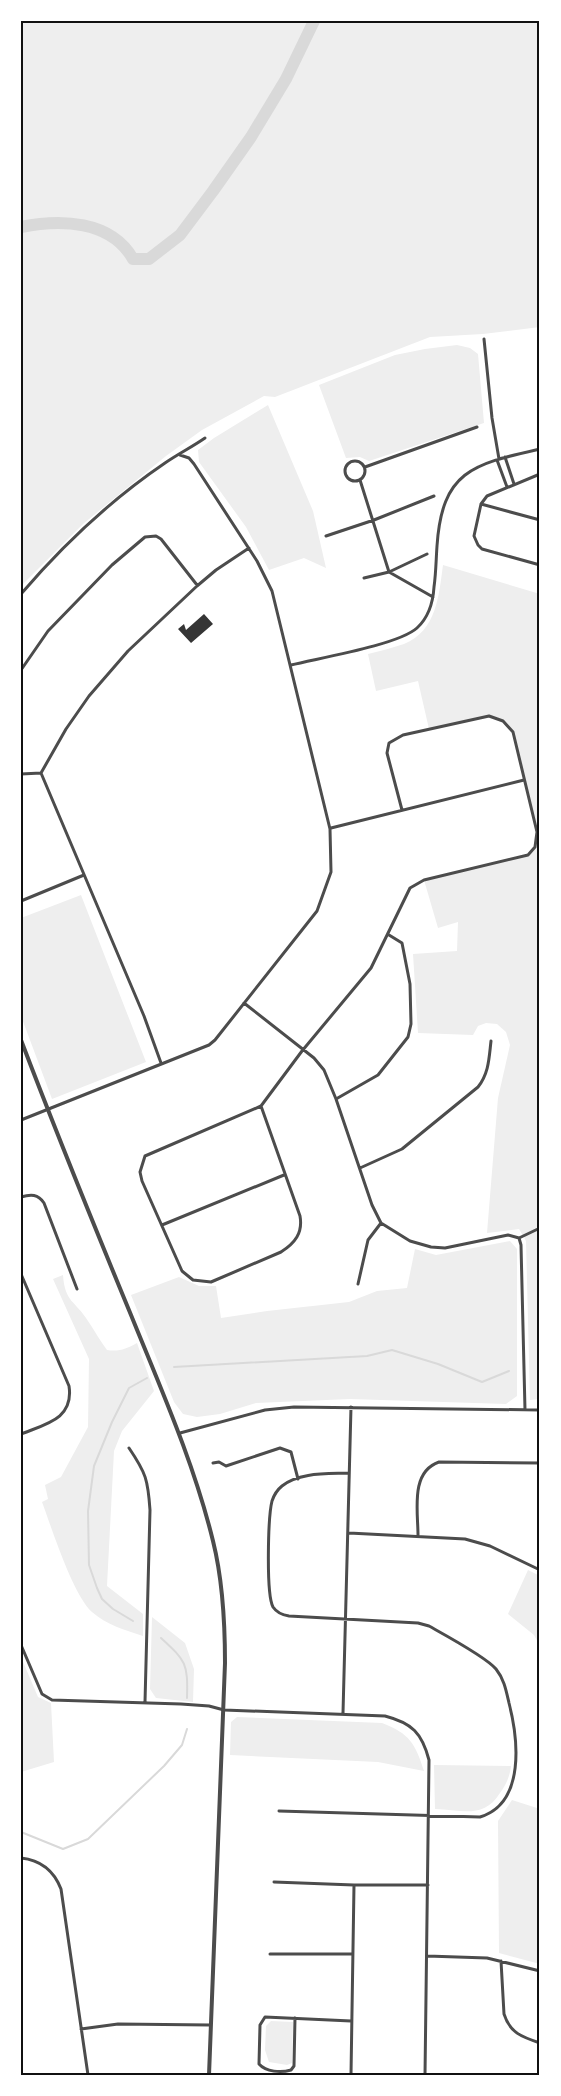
<svg xmlns="http://www.w3.org/2000/svg" width="561" height="2096" viewBox="0 0 561 2096" font-family="Literata,serif">
  <style>
    .green { fill: #eee }
    .lines { fill: none; stroke-linecap: round; stroke-linejoin: round }
    .stream { stroke: #d9d9d9; stroke-width: 2 }
    .river { stroke: #d9d9d9; stroke-width: 12 }
    .building { fill: #353535 }
    .minor { stroke: #4c4c4c; stroke-width: 3 }
    .tertiary { stroke: #4c4c4c; stroke-width: 4 }
    .neatline { fill: none; stroke: #111; stroke-width: 2 }
  </style>
  <rect width="100%" height="100%" fill="#fff"/>
  <path class="green" d="M21,21h519v306l-57,7 -53,3 -155,60 -11,-1 -62,34 -36,26 -83,68 -62,62z
    M457,345l13,3 8,6 6,69 -115,38 -9,-4 -14,1 -27,-73 76,-30 30,-6z
    M268,405l45,106 13,57 -22,-10 -35,12 -23,-43 -47,-65 -1,-12 16,-12z
    M443,565l97,29v805l-10,1 -4,-159 -7,-12 -32,4 11,-135 12,-53 -4,-13 -9,-8 -11,-1 -8,3 -5,9 -55,-2 -5,-79 44,-3 1,-29 -20,6 -14,-48 104,-25 7,-8 2,-15 -24,-100 -10,-11 -14,-5 -60,13 -11,-48 -42,10 -8,-37c12,-3 24,-6 36,-10 33,-13 35,-50 39,-79z
    M81,895l65,167 -94,37 -31,-83v-98z
    M510,1241l7,8v147l-11,8 -156,-5 -94,4 -36,11 -23,3 -14,-3 -9,-12 -43,-107 48,-18 20,9h17l5,32 46,-7 82,-9 28,-11 30,-3 8,-39 21,6z
    M63,1275c2,28 12,25 25,46 7,10 12,20 19,29 12,2 19,-1 30,-7l17,48 -32,40 -8,20 -7,135 36,28v22c-18,-6 -36,-11 -51,-24 -19,-17 -40,-83 -50,-110l6,-3 -3,-14 16,-8 27,-50 1,-68 -36,-80z
    M528,1570l12,6v70l-6,-11 -26,-21z
    M152,1617l33,26 9,26 -1,33 -37,-4 -6,-9z
    M21,1657l17,40 13,6 3,59 -33,10z
    M237,1717l145,6c28,11 33,20 42,48l-46,-9 -148,-7 1,-33z
    M434,1765l77,1c-1,10 -5,19 -11,27 -16,26 -38,17 -65,16z
    M512,1800l28,9v155l-41,-11 -1,-132z
    M271,2021l22,1 -1,41 -5,2 -18,-3 -4,-12 1,-24z"/>
  <g class="lines">
    <path class="stream" d="M539,1351h1
      M174,1367l193,-11 25,-6 46,14 44,18 27,-11
      M133,1621l-20,-12 -11,-10 -5,-11 -8,-23 -1,-54 6,-45 18,-44 17,-34 18,-10
      M161,1638c25,23 27,25 26,60
      M21,1832l42,17 25,-10 76,-73 18,-21 5,-16"/>
    <path class="river" d="M21,227c39,-8 90,-7 112,32h16l31,-24 33,-44 38,-54 35,-58 28,-58"/>
  </g>
  <path class="building" d="M204,614l9,10 -22,19 -13,-14 6,-5 2,6z"/>
  <g class="lines">
    <path class="minor" d="M484,339l8,79 7,41
      M505,457l9,27
      M497,460l10,27
      M345 471a10 10 0 1 1 20 0a10 10 0 1 1-20 0Z
      M365,467l112,-40
      M540,474l-53,22 -6,8 -7,32 4,9 4,4 58,16
      M360,480l29,92 44,25
      M481,504l59,16
      M326,536l48,-16 60,-24
      M364,578l25,-6 38,-18
      M21,594c42,-49 91,-95 144,-131 13,-9 27,-16 40,-25
      M291,665c28,-7 107,-20 126,-37 12,-11 16,-25 17,-41 2,-14 2,-27 3,-41 5,-76 37,-82 103,-97
      M21,670l27,-39 64,-66 33,-28 11,-1 5,3 36,46
      M21,774l20,-1
      M331,828l193,-48
      M21,901l63,-26
      M244,1003l70,55 10,12 12,29 36,106 9,18 29,18 21,6 14,1 63,-13 11,3 2,7 4,165
      M161,1063l-17,-47 -103,-243 25,-44 23,-33 39,-45 69,-65 19,-16 33,-22
      M336,1099l42,-24 30,-38 3,-13 -1,-40 -8,-41 -13,-8
      M261,1106l39,110c3,17 -5,27 -19,36l-70,30 -18,-2 -11,-9 -40,-90 -2,-9 5,-16 116,-50 41,-55 69,-83 39,-80 14,-8 104,-25 7,-8 2,-15 -24,-100 -10,-11 -14,-5 -86,19 -14,8 -2,10 15,57
      M21,1120l188,-75 6,-5 102,-129 14,-39 -1,-43 -58,-238 -15,-30 -63,-97 -5,-6 -9,-3
      M360,1168l42,-19 76,-62c11,-14 11,-29 13,-46
      M21,1197c10,-3 17,-3 23,6l33,86
      M162,1225l122,-50
      M519,1238l21,-10
      M21,1274l48,112c5,33 -23,38 -48,48
      M358,1284l10,-44 13,-17
      M180,1433l85,-23 29,-3 246,3
      M129,1448c17,25 19,32 21,62l-5,192
      M213,1463l6,-1 7,4 54,-18 11,4 7,27
      M349,1533l116,6 25,7 50,24
      M418,1535c0,-24 -8,-63 21,-73l101,1
      M21,1645l21,49 10,6 129,4 28,2 15,4 161,6c27,7 37,17 44,44l-4,315
      M343,1713l8,-306
      M279,1811l201,6c46,-14 38,-79 29,-114 -3,-13 -5,-24 -13,-34 -10,-12 -51,-34 -67,-43l-11,-3 -129,-7c-7,-1 -12,-3 -16,-9 -7,-13 -5,-90 -1,-106 2,-6 5,-11 10,-15 17,-14 46,-12 67,-13
      M21,1858c19,2 33,13 40,31l27,186
      M274,1882l80,3h74
      M270,1954h82
      M427,1956l60,2 53,13
      M501,1961l3,53c6,19 18,23 36,29
      M295,2018l-1,48 -3,4c-10,3 -25,2 -32,-6l1,-39 5,-8 86,4
      M81,2029l37,-5 92,1
      M351,2075l3,-190"/>
    <path class="tertiary" d="M21,1040c35,92 72,183 110,275 30,74 63,148 82,226 10,40 12,82 12,122l-16,412"/>
  </g>
  <rect width="561" height="2096" fill="none" stroke="#ffffff" stroke-width="45"/>
  <rect x="22" y="22" width="516" height="2052" class="neatline"/>
</svg>
